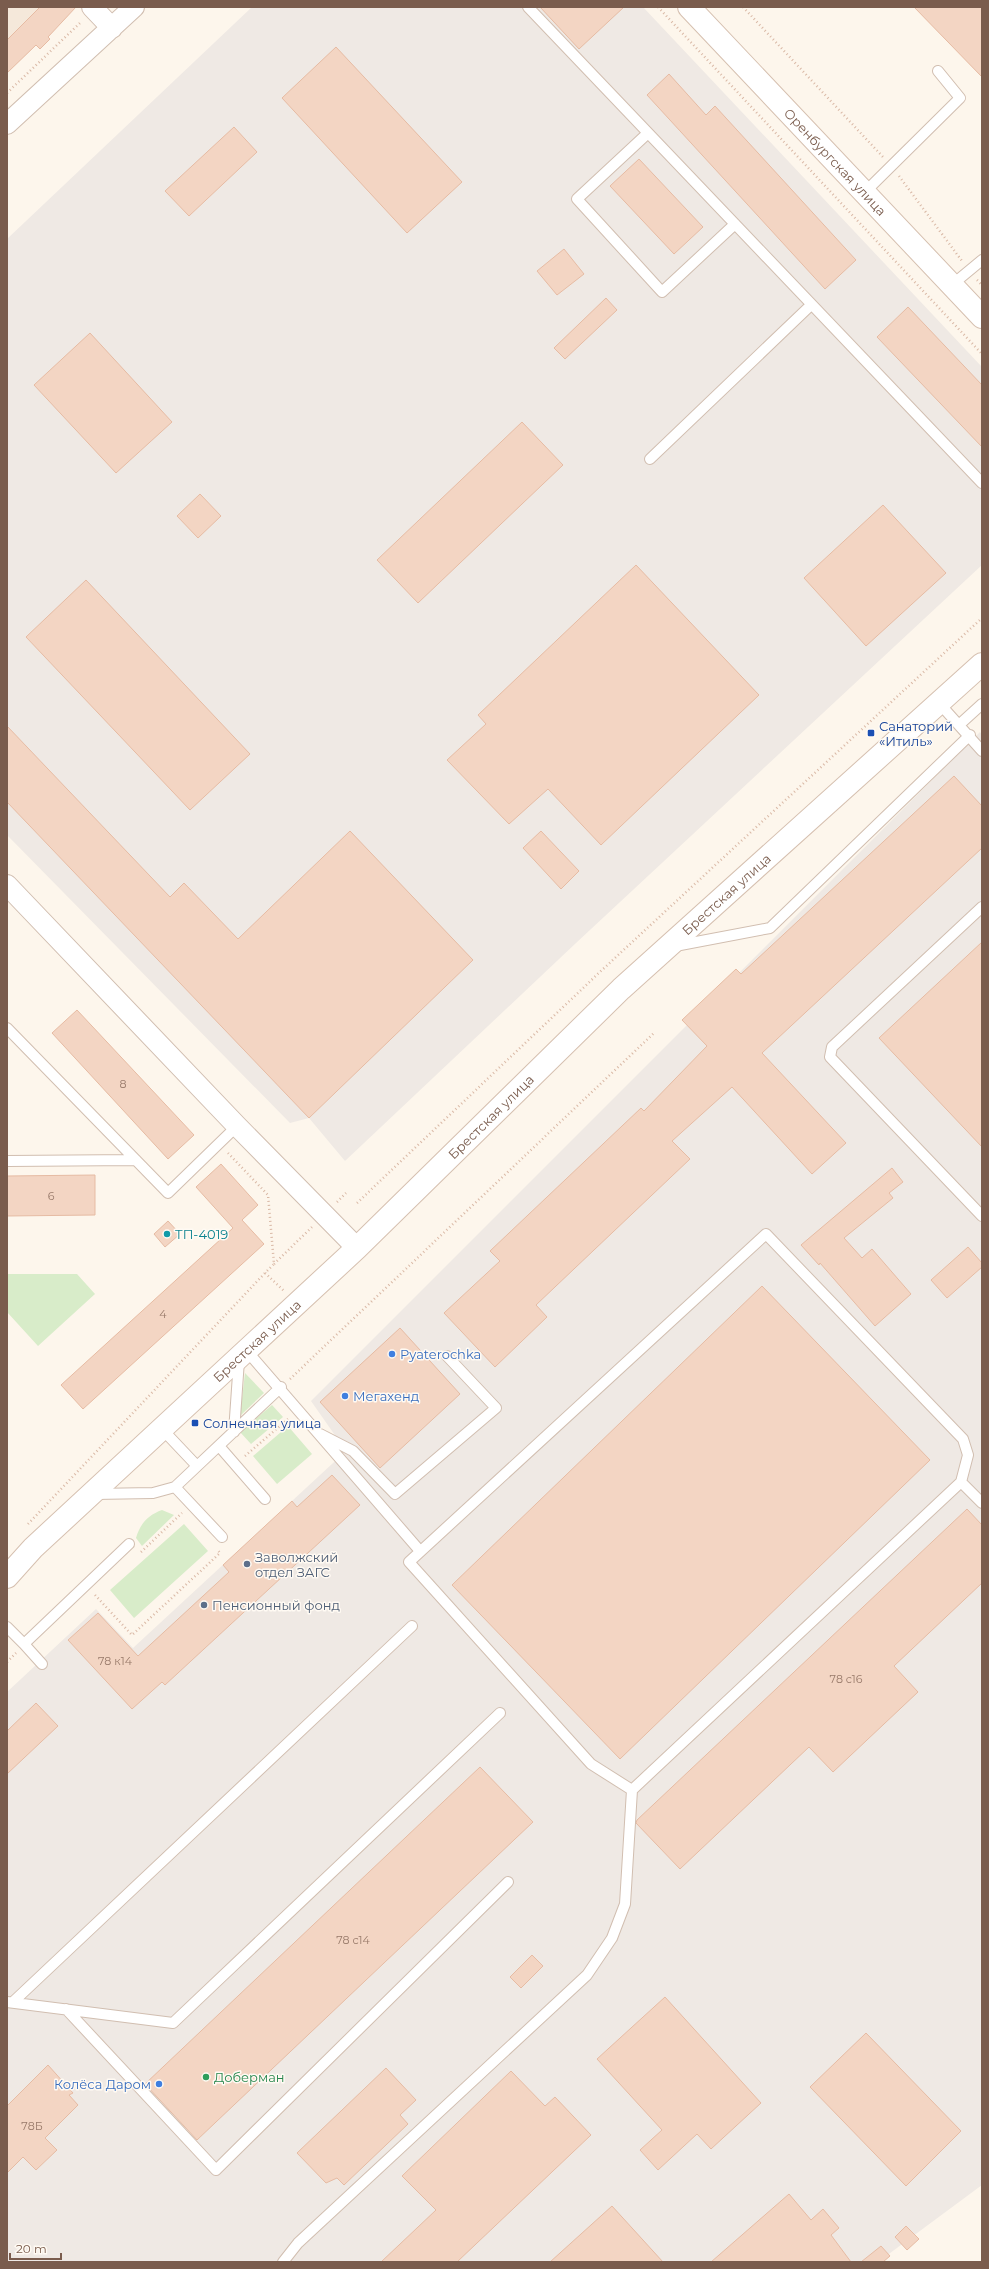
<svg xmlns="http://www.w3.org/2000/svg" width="989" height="2269" viewBox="0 0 989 2269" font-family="Montserrat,sans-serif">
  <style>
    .residential { fill: #f5e8da }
    .industrial { fill: #efe9e4 }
    .green { fill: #d8ecc9 }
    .building { fill: #f3d5c3; stroke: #e6bba3 }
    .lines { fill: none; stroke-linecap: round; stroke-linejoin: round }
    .lane-casing { stroke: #d1beb0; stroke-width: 12 }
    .street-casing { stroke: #d1beb0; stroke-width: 22 }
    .secondary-casing { stroke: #d6c0b0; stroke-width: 24 }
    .path { stroke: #d9b8a5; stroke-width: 2.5; stroke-dasharray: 1 3; stroke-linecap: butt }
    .lane { stroke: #fff; stroke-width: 10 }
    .street { stroke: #fff; stroke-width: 20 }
    .secondary { stroke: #fff; stroke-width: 22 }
    .transit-dot { fill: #1a4fb4; stroke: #fffaf3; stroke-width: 1.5 }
    .culture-dot { fill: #0f9aa8; stroke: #fffaf3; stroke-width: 1.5 }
    .shop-dot { fill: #3f7fe0; stroke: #fffaf3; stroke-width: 1.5 }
    .service-dot { fill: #5c6f8a; stroke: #fffaf3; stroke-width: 1.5 }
    .leisure-dot { fill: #2e9e5b; stroke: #fffaf3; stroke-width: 1.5 }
    .labels { text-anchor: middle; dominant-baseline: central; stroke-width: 3; stroke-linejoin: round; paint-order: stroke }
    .number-label { font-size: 11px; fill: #987a6a }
    .street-label { font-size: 13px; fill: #7a5c4d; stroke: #fffaf3 }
    .transit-label { font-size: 13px; fill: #164399; stroke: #fffaf3; text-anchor: start }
    .culture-label { font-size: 13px; fill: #0d838f; stroke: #fffaf3; text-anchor: start }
    .shop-label { font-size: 13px; fill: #366cbe; stroke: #fffaf3; text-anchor: start }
    .service-label { font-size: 13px; fill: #4e5e75; stroke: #fffaf3; text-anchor: start }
    .leisure-label { font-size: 13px; fill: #27864d; stroke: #fffaf3; text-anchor: start }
  </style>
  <rect width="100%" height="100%" fill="#fdf6ec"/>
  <path class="residential" d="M7,7h68l-68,66z"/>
  <path class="industrial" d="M252,7h391l339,360v198l-406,378 -231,218 -36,-43 -19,5 -283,-288v-596z
    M980,732l2,3v1450l-104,77h-871v-570l89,-83 37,39 213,-197 -35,-50z"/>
  <path class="green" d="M8,1274h69l18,20 -57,52 -31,-34z
    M245,1373l19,20 -24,23z
    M272,1405l11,12 -32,27 -11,-12z
    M288,1426l24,28 -35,30 -24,-28z
    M162,1510l12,5 -32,31 -6,-8c4,-14 12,-23 26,-28z
    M184,1524l24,27 -74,67 -24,-28z"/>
  <path class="building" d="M40,7h36l-28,30 2,2 -10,10 -4,-4 -29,28v-33z
    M540,7h84l-45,42z
    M914,7h68v70z
    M336,47l126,135 -55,51 -125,-135z
    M669,74l37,41 9,-9 141,154 -31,29 -178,-194z
    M234,127l23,25 -68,64 -24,-25z
    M639,159l64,68 -29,27 -64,-68z
    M564,249l20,25 -27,21 -20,-24z
    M606,298l11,12 -52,49 -11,-11z
    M908,307l74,78v62l-105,-110z
    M90,333l82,89 -56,51 -82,-88z
    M522,422l41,43 -145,138 -41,-43z
    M200,494l21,22 -23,22 -21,-22z
    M883,505l63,68 -80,73 -62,-68z
    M636,565l123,130 -158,150 -53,-56 -39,35 -62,-64 39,-36 -8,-9z
    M86,580l164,174 -60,56 -164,-173z
    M7,726l163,171 14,-14 54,56 112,-108 123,129 -164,158 -302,-316z
    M954,776l28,30v42l-220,205 84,90 -34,31 -80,-87 -60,54 18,18 -154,146 11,12 -52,50 -51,-54 56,-52 -10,-10 151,-143 3,3 63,-65 -25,-26 54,-51 5,5z
    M541,831l38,40 -18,18 -38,-41z
    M982,942v205l-103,-109z
    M77,1010l117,125 -26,24 -116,-126z
    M221,1164l37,41 -16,15 22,24 -181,165 -22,-24 172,-157 -37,-41z
    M892,1168l11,14 -14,11 4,5 -49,40 18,20 10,-9 39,45 -36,32 -55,-63 -1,2 -18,-20z
    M95,1175v40l-88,1v-40z
    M168,1221l12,13 -15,13 -11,-13z
    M968,1247l14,16v4l-35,31 -16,-18z
    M762,1286l168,174 -310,299 -168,-174z
    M400,1328l60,66 -80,74 -60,-66z
    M332,1475l28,30 -195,180 -3,-3 -30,27 -64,-69 30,-27 40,43 91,-84 -6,-7 69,-64 5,6z
    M967,1509l15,16v58l-88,83 24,26 -85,80 -24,-25 -129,122 -44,-46 1,-3z
    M36,1703l22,23 -51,48v-43z
    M480,1767l53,55 -336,318 -52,-56z
    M532,1955l11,11 -22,22 -11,-11z
    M665,1997l96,106 -50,46 -14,-15 -39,36 -18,-20 22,-20 -65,-71z
    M866,2033l95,98 -55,55 -96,-99z
    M48,2065l25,28 -4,2 9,10 -33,33 12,12 -21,20 -13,-13 -16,16v-67z
    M386,2068l30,32 -16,15 8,9 -64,61 -7,-7 -11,5 -29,-30z
    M511,2071l34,35 10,-9 36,38 -134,127h-76l55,-52 -34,-34z
    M789,2194l22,26 12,-11 16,19 -8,7 20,27h-140z
    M612,2206l51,56h-113z
    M906,2226l13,13 -12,11 -12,-13z
    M881,2246l9,10 -7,6h-22z"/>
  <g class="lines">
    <g class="lane-casing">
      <path id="lane" d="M528,7l454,476
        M648,133l-71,66 85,93 73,-68
        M864,193l96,-95 -22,-27
        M953,284l29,-24
        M650,459l161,-154
        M939,703l43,48
        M960,724l22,-20
        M982,907l-150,140 -2,10 152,159
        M675,946l95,-18 200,-193
        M7,1028l161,165 69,-67
        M7,1161l129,-1
        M246,1350l174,201
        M162,1429l35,37
        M234,1432l5,-72
        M320,1434l33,17 42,43 101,-86 -49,-52
        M219,1446l46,53
        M961,1482l21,21
        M175,1487l47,50
        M94,1494l59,-1 22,-6 106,-100
        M7,1627l17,17 105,-100
        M24,1644l18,20
        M7,2002l166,21 327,-310
        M13,2002l399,-376
        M66,2009l150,161 292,-288
        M283,2262l15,-19 289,-268 25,-37 13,-34 7,-114 -41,-26 -182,-202 357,-328 197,205 5,16 -7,27 -329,308"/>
    </g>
    <g class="street-casing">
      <path id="street" d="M92,7l20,21
        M7,124l127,-117
        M7,885l230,241 120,122"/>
    </g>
    <g class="secondary-casing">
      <g id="secondary">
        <path id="s1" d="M689,7l293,310"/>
        <path id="s2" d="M7,1577l26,-29 324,-300 264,-259 361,-325"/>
      </g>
    </g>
    <path class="path" d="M658,7l324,347
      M743,7l140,150
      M7,93l75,-72
      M899,176l63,85
      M977,280l5,5
      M228,1153l40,42 6,69 -9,9 19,18
      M337,1202l9,-9
      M357,1203l245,-233 380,-352
      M274,1264l38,-37
      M290,1379l365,-347
      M245,1456l43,-37
      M28,1524l237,-251
      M141,1552l41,-39
      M95,1595l37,40 88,-82 -3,-4
      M7,1662l9,-9"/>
    <use href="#lane" class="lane"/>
    <use href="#street" class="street"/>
    <use href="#secondary" class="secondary"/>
  </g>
  <g class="transit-dot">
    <rect x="867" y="729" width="8" height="8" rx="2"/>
    <rect x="191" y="1419" width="8" height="8" rx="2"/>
  </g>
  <circle class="culture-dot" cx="167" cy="1234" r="4"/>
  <g class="shop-dot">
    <circle cx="392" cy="1354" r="4"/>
    <circle cx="345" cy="1396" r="4"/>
    <circle cx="159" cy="2084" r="4"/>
  </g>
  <g class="service-dot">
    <circle cx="247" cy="1564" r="4"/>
    <circle cx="204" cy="1605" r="4"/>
  </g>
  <circle class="leisure-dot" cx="206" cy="2077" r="4"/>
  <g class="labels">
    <g class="number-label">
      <text x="123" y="1084">8</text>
      <text x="51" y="1196">6</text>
      <text x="163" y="1314">4</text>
      <text x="115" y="1661">78 к14</text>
      <text x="846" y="1679">78 с16</text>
      <text x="353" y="1940">78 с14</text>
      <text x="32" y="2126">78Б</text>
    </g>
    <g class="street-label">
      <text stroke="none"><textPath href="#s1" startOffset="213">Оренбургская улица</textPath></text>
      <text stroke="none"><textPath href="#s2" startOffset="992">Брестская улица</textPath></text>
      <text stroke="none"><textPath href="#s2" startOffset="668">Брестская улица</textPath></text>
      <text stroke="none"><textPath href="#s2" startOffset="344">Брестская улица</textPath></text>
    </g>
    <g class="transit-label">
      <text x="879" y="726">Санаторий<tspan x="879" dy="15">«Итиль»</tspan></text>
      <text x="203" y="1423">Солнечная улица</text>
    </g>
    <g class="culture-label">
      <text x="175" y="1234">ТП-4019</text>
    </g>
    <g class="shop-label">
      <text x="400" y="1354">Pyaterochka</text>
      <text x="353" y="1396">Мегахенд</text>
      <text x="151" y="2084" text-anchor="end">Колёса Даром</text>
    </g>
    <g class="service-label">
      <text x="255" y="1557">Заволжский<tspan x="255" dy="15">отдел ЗАГС</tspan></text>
      <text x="212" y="1605">Пенсионный фонд</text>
    </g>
    <g class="leisure-label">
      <text x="214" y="2077">Доберман</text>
    </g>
  </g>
  <rect width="989" height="2269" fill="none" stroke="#7a5c4d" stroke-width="16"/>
  <path d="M10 2253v6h51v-6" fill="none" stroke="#7a5c4d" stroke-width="2"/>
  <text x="16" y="2253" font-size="12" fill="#7a5c4d" stroke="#fffaf3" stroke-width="3" paint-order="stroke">20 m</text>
</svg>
